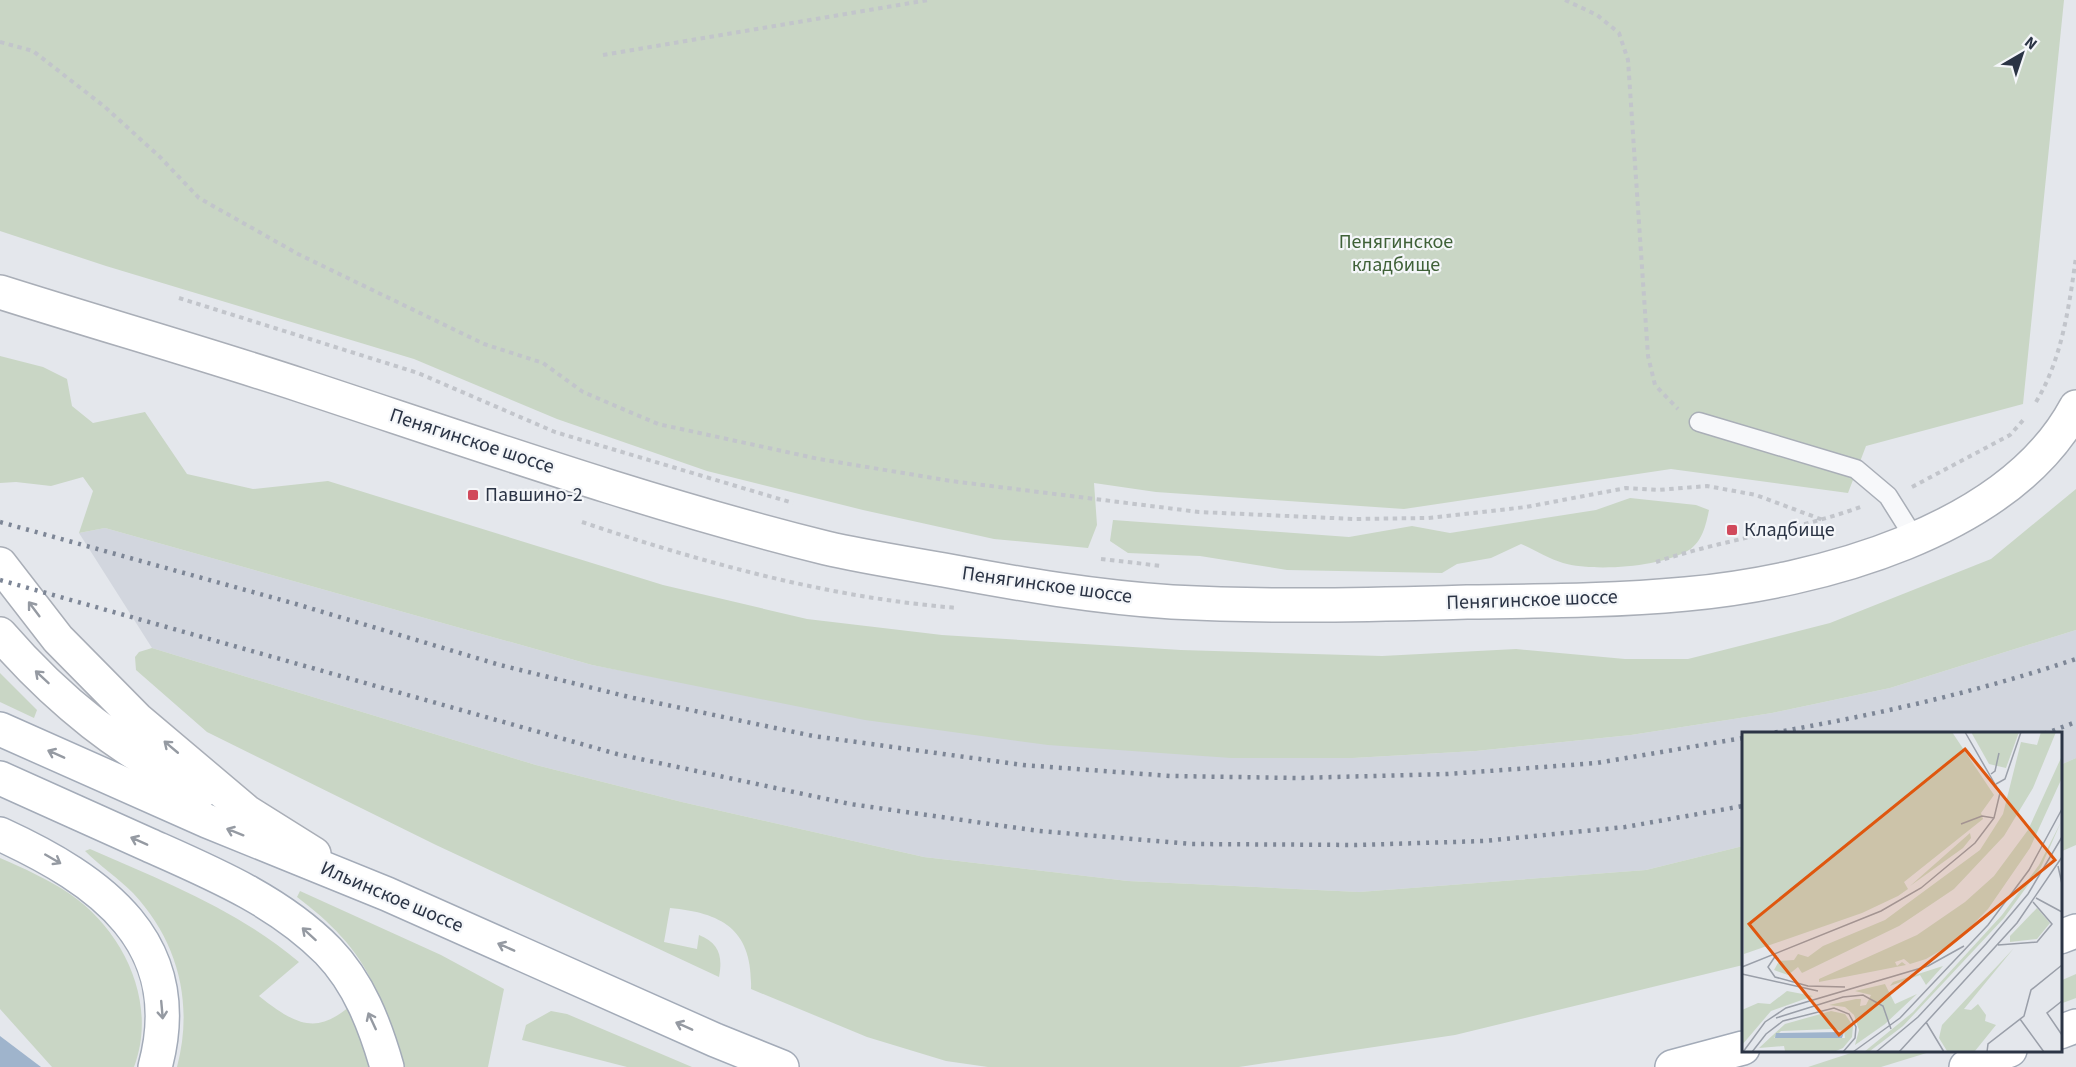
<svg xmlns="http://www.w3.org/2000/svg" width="2076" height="1067" viewBox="0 0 2076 1067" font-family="'Source Sans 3',sans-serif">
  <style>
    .built { fill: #d2d6de }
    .green { fill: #c9d6c5 }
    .water { fill: #9fb4cc }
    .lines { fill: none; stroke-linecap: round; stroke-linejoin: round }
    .service-casing { stroke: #a9aeb7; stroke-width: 21 }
    .secondary-casing { stroke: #a9aeb7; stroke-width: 36 }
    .primary-casing { stroke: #a3abb8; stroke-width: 36 }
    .path { stroke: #c2c5cb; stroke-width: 4; stroke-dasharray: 4.5 4.5; stroke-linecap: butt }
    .service { stroke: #f7f8fa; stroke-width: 18 }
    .secondary { stroke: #fff; stroke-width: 33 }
    .primary { stroke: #fff; stroke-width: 33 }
    .rail { stroke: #7d8696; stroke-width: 4.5; stroke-dasharray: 3 6; stroke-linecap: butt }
    .oneway { stroke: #959aa2 }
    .poi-dot { fill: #d1495b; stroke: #f4f6f9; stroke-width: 2 }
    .labels { text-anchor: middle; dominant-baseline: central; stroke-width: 4.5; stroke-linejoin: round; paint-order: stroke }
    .park-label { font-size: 20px; fill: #3f6138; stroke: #f4f6f9 }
    .street-label { font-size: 20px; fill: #2b3445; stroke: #f4f6f9 }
    .poi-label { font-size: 20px; fill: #2b3445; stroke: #f4f6f9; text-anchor: start }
    .inset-road { fill: none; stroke: #9a9fa9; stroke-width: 1.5 }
    .view { fill: #df570f; fill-opacity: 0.15; stroke: #df570f; stroke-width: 3 }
    .inset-edge { fill: none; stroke: #2b3445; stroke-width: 3 }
  </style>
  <rect width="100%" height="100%" fill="#e4e7ec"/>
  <path class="built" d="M105,528l487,137 89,17 672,76 123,-7 155,-16 141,-22 118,-25 186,-58v128l-16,7v-31h-317v112l-97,24 -287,22 -231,-11 -204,-24 -242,-55 -146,-37 -384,-117 -73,-115z"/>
  <path class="green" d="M0,0h2064l-41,404 -157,42 -18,47 -177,-24 -267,40 -248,-17 -62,-9 3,42 -9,23 -94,-9 -131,-29 -156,-39 -150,-52 -143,-60 -308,-93 -106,-35z
    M0,356l43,11 24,12 5,27 21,17 52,-11 42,62 66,15 75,-8 335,104 144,34 135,16 239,15 201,6 134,-7 109,10h63l142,-36 161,-64 85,-70v141l-186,58 -118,25 -141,22 -155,16 -123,7h-122l-183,-13 -183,-25 -273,-55 -487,-137 -26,5 14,-42 -10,-14 -32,9 -35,-4 -16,1z
    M1630,498l66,7 13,5c-3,15 -7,32 -20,40 -27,17 -95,22 -126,13 -14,-4 -28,-13 -42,-19l-30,14 -34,6 -15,9 -155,-3 -87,-14 -72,-3 -18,-12 3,-21 236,17 63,-11 38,7 146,-23z
    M152,648l384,117 146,37 242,55 204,24 231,11 287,-22 97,-24v119l-288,70 -216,32h-251l-42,-6 -79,-24 -116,-48c2,-59 -28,-76 -81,-81l-6,34 33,7 2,-14c20,8 24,21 20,42l-283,-132 -229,-113 -71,-62 -1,-13 4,-5z
    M0,673l37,37 -3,8 -34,-16z
    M2076,758v87l-16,7v-87z
    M90,849c73,32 148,61 209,113l-40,34c54,44 68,31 115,-10 -17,-38 -44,-64 -77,-89l3,-6 141,64 63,34 -16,78h-311c17,-64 1,-126 -44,-174 -15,-15 -33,-27 -48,-42z
    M0,858c23,10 48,21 70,36 54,37 88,109 64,173h-82l-52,-58z
    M2076,974v24l-16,6v-23z
    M551,1011l16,3 125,53h-65l-105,-27 4,-15z
    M1860,1050h73v1l-52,16h-73z"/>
  <path class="water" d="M0,1036l41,31h-41z"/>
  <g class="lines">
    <g class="service-casing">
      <path id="service" d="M1699,422l157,47 32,27 27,43"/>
    </g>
    <g class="secondary-casing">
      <path id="secondary" d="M0,292c101,32 203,61 303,94 173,57 346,118 523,162 39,9 79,15 118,22 75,14 151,27 228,32 98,5 197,3 295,0 73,-1 146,-1 219,-8 131,-12 323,-62 390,-187
        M0,564l58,75 79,80 110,93 67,42
        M0,634c58,67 122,118 202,157"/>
    </g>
    <g class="primary-casing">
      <path id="primary" d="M0,729l207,92 180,73 328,146 67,27
        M0,778c50,22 99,45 149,67 63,28 130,56 179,106 31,32 47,74 59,116
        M0,834c100,46 189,108 155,233
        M2060,937l16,-6
        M2060,1032l16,-6
        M1672,1067l71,-19
        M1966,1067l44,-17"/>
    </g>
    <path class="path" d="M1565,0l32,15 22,18 9,27 20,296 7,29 23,24
      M0,42l33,9 72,56 55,50 39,41 99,56 186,90 59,19 40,29 75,32 161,35 132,22 248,31 155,7 74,-1 98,-11 100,-19 32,2 49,-4 49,9 67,25
      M603,55l325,-55
      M179,298l239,75 137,59 238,71
      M2036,402c26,-43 33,-95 40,-145
      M1912,487l98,-52 15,-17
      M582,522c122,41 248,76 376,86
      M1101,559l61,7
      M1656,562c68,-23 140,-31 207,-56"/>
    <use href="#service" class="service"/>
    <use href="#secondary" class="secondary"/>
    <use href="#primary" class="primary"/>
    <path class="rail" d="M0,522l296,82 204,61 129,32 184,39 210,29 148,11 126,2 151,-4 149,-11 146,-25
      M0,580l617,174 233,50 189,27 152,13 166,1 127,-4 141,-14 118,-21
      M1766,734c105,-18 208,-41 310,-75
      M2044,734l32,-12"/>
  </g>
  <defs><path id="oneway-shaft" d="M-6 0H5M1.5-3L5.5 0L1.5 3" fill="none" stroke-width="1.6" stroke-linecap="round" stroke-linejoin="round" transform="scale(1.5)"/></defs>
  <g class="oneway">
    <use href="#oneway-shaft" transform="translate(34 609) rotate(-127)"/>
    <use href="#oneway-shaft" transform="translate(42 677) rotate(-137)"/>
    <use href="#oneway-shaft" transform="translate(171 747) rotate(-140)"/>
    <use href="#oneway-shaft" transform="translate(56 754) rotate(-156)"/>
    <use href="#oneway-shaft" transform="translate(235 832) rotate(-158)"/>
    <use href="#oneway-shaft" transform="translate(139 841) rotate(-156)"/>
    <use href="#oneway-shaft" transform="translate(53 859) rotate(30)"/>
    <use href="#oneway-shaft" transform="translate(309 934) rotate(-138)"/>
    <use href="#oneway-shaft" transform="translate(506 947) rotate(-156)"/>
    <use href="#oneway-shaft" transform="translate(162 1010) rotate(85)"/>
    <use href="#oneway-shaft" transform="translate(372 1021) rotate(-115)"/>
    <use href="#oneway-shaft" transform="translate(684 1026) rotate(-156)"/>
  </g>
  <g class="poi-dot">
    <rect x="467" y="489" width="12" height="12" rx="3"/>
    <rect x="1726" y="524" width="12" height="12" rx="3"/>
  </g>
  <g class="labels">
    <g class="park-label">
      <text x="1396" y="242">Пенягинское<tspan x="1396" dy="23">кладбище</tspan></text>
    </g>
    <g class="street-label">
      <text transform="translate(472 441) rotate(18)">Пенягинское шоссе</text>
      <text transform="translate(1047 585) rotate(8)">Пенягинское шоссе</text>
      <text transform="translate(1532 600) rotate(-2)">Пенягинское шоссе</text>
      <text transform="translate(392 897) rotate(23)">Ильинское шоссе</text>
    </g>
    <g class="poi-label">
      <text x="485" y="495">Павшино-2</text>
      <text x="1744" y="530">Кладбище</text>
    </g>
  </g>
  <g transform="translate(1742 732)">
    <rect width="320" height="320" fill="#e4e7ec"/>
    <path d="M0,0h210l42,63 -13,18 2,6 -79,63 4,7 -10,7 -36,17 -118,41zM229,0h48l-13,36 -17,-4zM299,0h15l-23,56 -29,48 -50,53 -55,37 -97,47 -4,-6 -10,8 -14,-5 5,-9 15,-1 4,-6 10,3 15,-11 62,-26 95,-70 23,-36 18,-72 16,3zM319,26v22l-31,68 -42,61 -31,32 -31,18 -16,5 -6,-5 -9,3 2,4 5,-4 4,3 -87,17v-3l98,-44 48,-33 29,-26 34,-46zM319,90l-20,45 -37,51 -101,108 -33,25 -6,1 49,-40 89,-97 37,-50zM228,101l1,5 -8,10 -53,38zM295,176l13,15 -13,16 -27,3v-6zM272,216l-50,61 7,1 7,-6 8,11 -1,6 11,4 -21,26h-28l-8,-13 3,-13zM201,234l-17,19 -6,-10 -30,11 3,-4zM143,252l10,20 22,-10 -32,30 -30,21 4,-15 -5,-15 -9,-8 -16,-2 27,-6h5l-1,7 6,-1 5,-10 -16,-4zM45,259l26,5 -42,15 -29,34v-35l16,-7 12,1zM89,279l14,3 8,12 -1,11 -9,11 -7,3h-51l-1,-5 -25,2 26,-24zM91,297l11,2 1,7h-71l7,-7z" fill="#c9d6c5" fill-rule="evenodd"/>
    <path d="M102,300l-2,6h-67l1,-5z" fill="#9fb4cc"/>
    <path class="inset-road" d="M249,42l4,-3 4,-18M254,52l9,-5 16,-47M219,92l21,-8 12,2M316,134l4,18M294,166l26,14M256,213l39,-3 15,-18 -19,-22M34,223l-8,12 7,10 33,9 37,1M0,235l139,-56 40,-23 54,-45 19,-25 6,-25 -35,-61M0,242l76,17M320,269l-15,12 15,22M34,286l67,-21 20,-2 20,11 8,23M278,287l24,33M184,290l18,30M1,320l22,-30 21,-14 142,-42 36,-20M10,320l14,-18 17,-13 51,-13 15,6 7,13 -1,11 -12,14M111,320l47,-34 88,-93 41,-55 33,-61M134,320l42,-35 68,-73 42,-50 34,-57M157,320l118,-129 45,-66M245,320l1,-8 36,-28 7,-26 31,-25"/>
    <path class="view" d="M223,17l90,111 -216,175 -90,-111z"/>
    <rect width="320" height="320" class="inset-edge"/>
  </g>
  <g transform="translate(2022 54) rotate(39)" stroke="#f4f6f9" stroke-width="4.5" paint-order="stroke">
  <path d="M0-4.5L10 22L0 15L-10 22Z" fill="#2b3445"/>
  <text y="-9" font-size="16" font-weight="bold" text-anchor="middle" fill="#2b3445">N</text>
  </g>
</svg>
